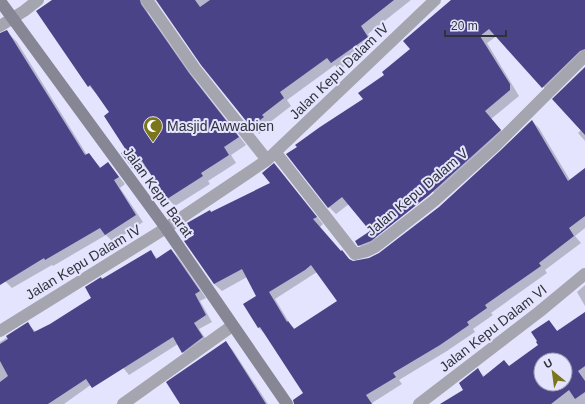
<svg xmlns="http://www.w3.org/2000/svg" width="585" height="404" viewBox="0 0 585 404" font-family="Arial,sans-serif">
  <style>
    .shadow { fill: #0003; fill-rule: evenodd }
    .building { fill: #4b4388; fill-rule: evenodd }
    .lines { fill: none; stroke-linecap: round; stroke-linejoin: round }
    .street { stroke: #a5a5b0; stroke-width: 12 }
    .secondary { stroke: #868695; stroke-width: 12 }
    .labels { text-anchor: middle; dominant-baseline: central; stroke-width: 4; stroke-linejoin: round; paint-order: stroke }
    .street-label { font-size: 14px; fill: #31313a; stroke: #e4e4fe }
    .poi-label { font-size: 14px; fill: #31313a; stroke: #e4e4fe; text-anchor: start }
  </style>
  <rect width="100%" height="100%" fill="#e4e4fe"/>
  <path class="shadow" d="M53,0h101l-4,2 -3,6 1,5 49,69 49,63 -15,10 5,8 -28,18 2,3 -35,22 -7,-7 -19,-30 -9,6 -8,-7 -5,-18 -17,-37 -13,-19 -8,-8 -52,-75z
    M156,0h255l-43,34 7,11 -36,25 -4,-5 -48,35 4,6 -22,17 2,2 -12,9 -8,-7 -49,-63 -44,-63z
    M452,0h133v59l-35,35 -53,-58 -10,7 32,53 -28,23 16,18 -141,115 -7,-7 12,-14 -22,-27 -13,10 -7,-7 35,-108 21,-24 27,-26zM433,191l1,2 -58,45 -1,-1z
    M10,35l7,7 70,113 2,-1 12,14 7,-5 17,21 -5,4 23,34 -30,20 -7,-7 -53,31 -1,-1 -40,23 -7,-7 -5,-8v-232z
    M585,68v73l-7,-8 3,-3z
    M532,121l7,7 31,52 15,-11v59l-10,8 6,7 -36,27 2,3 -56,40 2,2 -20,14 2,3 -28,19 -48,29 3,4 -30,19 1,1h-62l-46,-70 -6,-6 -2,-31 -10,-20 -25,14 -8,-7 -19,-48 17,-23 59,-29 3,-19 7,7 42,52 -3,3 21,25 1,-1 10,11 17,-3 11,-5 59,-46zM317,272l21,29 -43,28 -5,-5 -15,-25z
    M171,250l7,7 28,41 -6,3 12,21 -13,7 10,15 -20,14 -6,-6 -5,-8 -49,31 -9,-11 -56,40h-64v-62l28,-18 8,8 14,-7 42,-27 10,-18 48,-29 8,8z
    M585,285v21l-8,-14z
    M585,313v91h-143l23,-13 13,-21 7,7 25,-10 29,-22 10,-24 9,11zM541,360h24v24h-24z
    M225,342l7,7 36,55h-87z"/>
  <path class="building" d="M52,0h88l1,4 48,69 50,64 -15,10 5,8 -28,18 2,3 -36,23 -25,-38 -10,7 -11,-15 5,-3 -22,-34 5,-4 -19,-27 -2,2 -52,-76z
    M156,0h39l5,7 10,-7h184l-33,26 7,11 -37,26 -4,-5 -47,34 4,6 -22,17 2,2 -13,10 -50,-62z
    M451,0h134v49l-5,2 -38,37 -53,-59 -9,7 30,48v6l-25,21 16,19 -72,65 -58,46 -13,5 -3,-5 15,-10 -28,-34 -14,11 -42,-54 11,-7 -2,-2 25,-18 43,-28 -5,-6 26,-18 -2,-3 28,-23 -7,-8z
    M7,30l78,125 4,-2 11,15 8,-6 11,15 -5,3 22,35 -31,20 -5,-7 -55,32 -1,-2 -44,27v-252z
    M585,67v68l-33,-36z
    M532,120l36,61 17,-13v48l-16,12 5,8 -35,27 2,3 -56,39 2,3 -20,14 2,3 -29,20 -47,28 3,4 -30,18 6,9h-78l-1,-4 10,-7 -43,-66 -2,1 -15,-24 13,-8 -14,-27 -28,15 -30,-43 10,-6 -7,-12 23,-13 1,2 59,-29 -8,-10 12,-10 43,54 -4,2 28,32 1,-1 7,9 4,2 16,-3 10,-5 60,-46 61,-56zM311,265l26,36 -43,28 -6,-8 -1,1 -18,-30 36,-22z
    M171,249l29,42 -5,3 11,21 -12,8 9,14 -21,16 -9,-16 -81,51 -6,-9 -38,25h-48v-22l8,-6 -8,-15v-17l8,-5 -2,-3 22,-14 6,10 16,-8 41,-26 -6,-11 16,-10 1,2 49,-29 5,9z
    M585,312v54l-7,5 7,10v11l-10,7 -6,-9 -18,14h-111l23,-14 -4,-7 19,-15 5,9 21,-17 5,6 29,-21 -2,-3 1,-1 -6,-9 18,-12 8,11zM541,360h24v24h-24z
    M226,341l40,63h-86l-14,-22z"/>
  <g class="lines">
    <path class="street" d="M147,0l48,69 72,91
      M0,26l24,-15 14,-11
      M276,153l79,101 12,-3 8,-4 59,-46 61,-55 90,-90
      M0,331l166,-103 101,-68 168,-160
      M123,404l109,-78
      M419,404l120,-92 46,-38"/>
    <path class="secondary" d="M0,1l166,227 121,176"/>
  </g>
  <defs>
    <g id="mosque-pin" transform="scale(1)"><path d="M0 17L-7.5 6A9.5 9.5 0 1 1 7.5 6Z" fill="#7b761a" stroke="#e4e4fe"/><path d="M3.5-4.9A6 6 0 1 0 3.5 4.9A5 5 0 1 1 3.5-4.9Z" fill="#fff"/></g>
  </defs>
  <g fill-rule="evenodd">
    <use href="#mosque-pin" x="153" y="126"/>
  </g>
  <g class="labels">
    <g class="street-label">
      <text transform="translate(339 71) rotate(-44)">Jalan Kepu Dalam IV</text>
      <text transform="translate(158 192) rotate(54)">Jalan Kepu Barat</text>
      <text transform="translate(417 192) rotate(-40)">Jalan Kepu Dalam V</text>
      <text transform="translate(83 262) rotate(-31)">Jalan Kepu Dalam IV</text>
      <text transform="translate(493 328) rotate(-38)">Jalan Kepu Dalam VI</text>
    </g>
    <g class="poi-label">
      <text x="167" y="126">Masjid Awwabien</text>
    </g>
  </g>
  <g transform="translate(553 372) rotate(331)"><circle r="19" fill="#e4e4fe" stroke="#9c9cb0"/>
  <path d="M0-3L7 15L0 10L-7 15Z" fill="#7b761a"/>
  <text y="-6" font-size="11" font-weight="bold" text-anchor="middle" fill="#31313a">U</text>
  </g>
  <path d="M445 30v6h61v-6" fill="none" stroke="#31313a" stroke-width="2"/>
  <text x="451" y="30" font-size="12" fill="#31313a" stroke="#e4e4fe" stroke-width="3" paint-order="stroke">20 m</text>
</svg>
